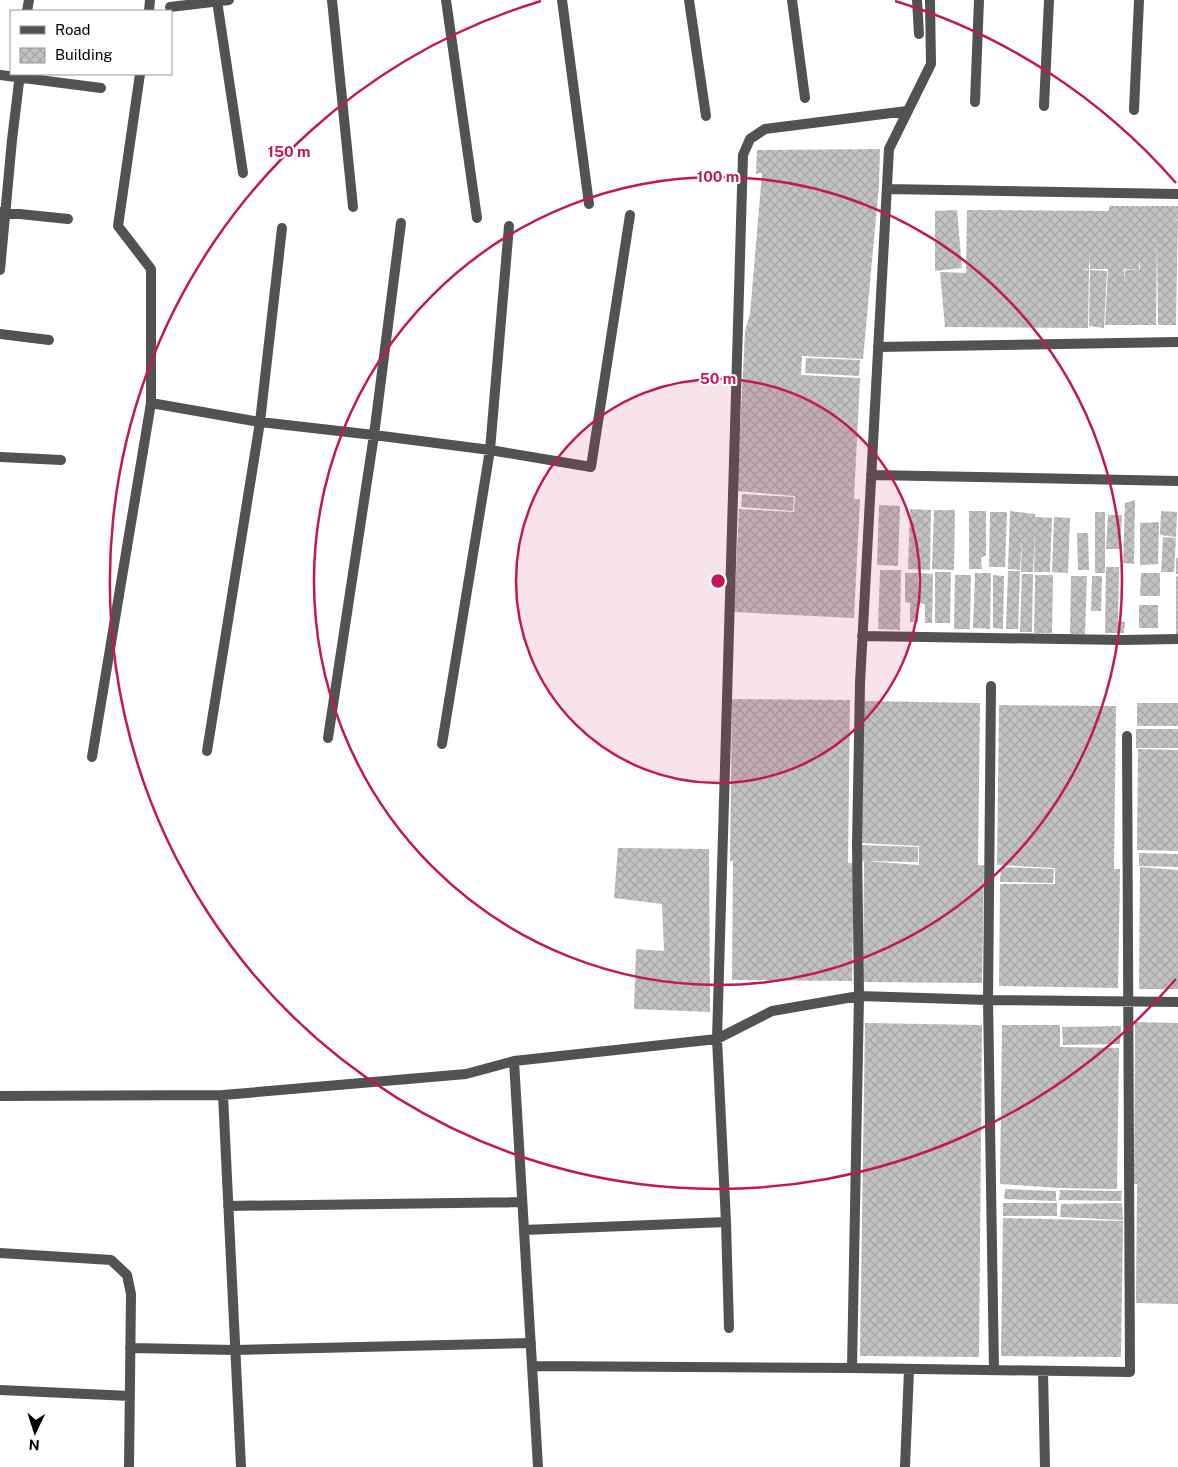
<svg xmlns="http://www.w3.org/2000/svg" width="1178" height="1467" viewBox="0 0 1178 1467" font-family="'Public Sans',sans-serif">
  <style>
    .building { fill: url(#building-cross-hatch); fill-rule: evenodd }
    .lines { fill: none; stroke-linecap: round; stroke-linejoin: round }
    .minor { stroke: #525252; stroke-width: 10 }
    .ring { fill: none; stroke: #c2185b; stroke-width: 2.5 }
    .centre { fill: #c2185b; stroke: #fff; stroke-width: 2.5 }
    .ring-label { font-size: 15px; text-anchor: middle; font-weight: bold; fill: #c2185b; stroke: #fff; stroke-width: 4; stroke-linejoin: round; paint-order: stroke }
  </style>
  <defs>
    <pattern id="building-cross-hatch" width="8" height="8" patternUnits="userSpaceOnUse" patternTransform="scale(1.25)"><rect width="8" height="8" fill="#c2c2c2"/><path d="M0 0l8 8M0 8l8-8" fill="none" stroke="#a5a5a5"/></pattern>
  </defs>
  <rect width="100%" height="100%" fill="#fff"/>
  <path class="building" d="M880,149l-1,36 -16,174 -61,-3 -1,19 59,3 -6,121h6l-6,119 -120,-6 5,-103 55,3 1,-16 -58,-5 8,-160 5,-17 12,-141 -6,1 1,-24z
    M1109,206h69l-2,119h-18l-1,-86 -1,86h-51l3,-56h-18l-1,-13v13h-8l8,1 -1,58 -143,-1 -5,-55 26,1 1,-63 142,1zM1139,258l1,12h-15l-1,11v-12l15,1z
    M957,210l5,58 -27,3v-60z
    M1090,270l17,1 -3,57 -15,-2z
    M806,358l54,2 -1,16 -54,-3z
    M742,494l52,3 -1,14 -52,-4z
    M1135,500l-1,64 -11,-1 2,-60z
    M879,505l21,1 -2,60 -21,-1z
    M910,509l21,1 -1,60 -22,-1z
    M934,510h21l-1,60 -22,-1z
    M969,511h17v44l-5,3 1,11h-13z
    M1010,511l25,3v3l17,1 -2,54h-16l1,-44 -2,44h-12l1,-36 -2,34 -12,-1z
    M1161,511l16,1 -1,25 -16,-2z
    M990,512h17l-2,55h-16z
    M1095,512h10v61h-10z
    M1108,515h14l-2,34h-14z
    M1054,517l16,1 -2,55 -16,-1z
    M1159,522l-1,42 -18,1v-42z
    M1077,533h11l1,37h-11z
    M1163,537l13,1 -2,34h-13z
    M1176,558h2v16h-2z
    M1106,567h13l-1,54 7,1 -1,11h-19z
    M880,570h21l-1,60 -22,-1z
    M1008,571h12l-2,58h-12z
    M935,572h16l-1,51h-15z
    M905,573h13v49h-8v-19l-5,-1z
    M920,573l13,1 -1,49h-7v-19l-5,-1z
    M975,573h16l-1,56 -17,-1z
    M1141,573h19v23h-20z
    M1022,574h11l-1,58h-12z
    M955,575h16l-1,54h-16z
    M993,575l11,1 -1,53 -10,-1z
    M1035,575h18l-1,58h-18z
    M1071,576h16l-2,58h-15z
    M1092,576h10l-1,35h-10z
    M1178,576v60h-2v-59z
    M1139,605h19v23h-19z
    M732,699l118,1 -2,163h6l-2,118 -120,-1 1,-119h-3z
    M862,701l118,2 -2,162h6l-2,118 -119,-1 1,-121 55,4v-19l-59,-3z
    M1137,703h41v23h-41z
    M999,705l117,1 -2,163h6l-2,119 -119,-2 1,-102h55v-16l-58,-3z
    M1136,729h42v19h-42z
    M1138,749l40,1v101l-41,-1z
    M862,845l56,2v15l-57,-1z
    M618,848l91,1 1,163 -76,-3 2,-60 28,2 -2,-47 -48,-6z
    M1139,853l39,1v13l-39,-1z
    M1001,867l53,2 -1,14 -53,-1z
    M1140,867l38,3v119h-39z
    M1135,1022l43,1v281l-42,-1 1,-119h-3z
    M865,1023l117,2 -3,332 -119,-1z
    M1002,1025h58v22l59,1 -2,141 -59,-1 -58,-4z
    M1121,1026l-1,18 -57,1 -1,-18z
    M1005,1189l51,2v10l-52,-2z
    M1060,1190l62,1 -1,10 -62,-1z
    M1003,1203h54v13h-54z
    M1122,1203l1,17 -63,-3 1,-13z
    M1003,1218l120,3 -2,136 -120,-1z"/>
  <g class="lines">
    <path class="minor" d="M332,0l21,207
      M446,0l31,218
      M562,0l27,204
      M689,0l17,116
      M792,0l13,98
      M917,0l2,34
      M930,0l1,64 -42,85 -29,534 -3,162 2,151 -7,372 278,4 -3,-636
      M217,1l26,172
      M170,7l59,-7
      M27,11l2,-11
      M149,11l1,-11
      M0,75l101,13
      M975,102l4,-102
      M1044,106l5,-106
      M1134,110l5,-110
      M887,189l291,5
      M0,212l68,7
      M0,270l12,-130 8,-66
      M0,334l49,6
      M878,347l300,-5
      M151,403l109,19 114,13 116,15 101,17 39,-252
      M0,457l61,3
      M871,475l307,6
      M862,636l261,4 55,-1
      M991,686l-3,314 6,370
      M328,738l46,-303 27,-212
      M442,744l48,-294 19,-224
      M207,751l53,-329 22,-194
      M92,757l59,-354v-134l-33,-43 22,-152
      M514,1061l24,406
      M223,1095l18,372
      M0,1096l223,-1 243,-21 48,-13 203,-22 55,-28 87,-15 129,4 190,2
      M228,1206l294,-4
      M524,1230l202,-8
      M0,1253l111,7 16,15 4,19 -2,173
      M729,1328l-3,-106 -9,-183 26,-884 7,-16 15,-10 142,-18
      M130,1348l105,2 296,-7
      M532,1366l320,2
      M1043,1371l2,96
      M0,1390l130,6
      M905,1467l4,-97"/>
  </g>
  <circle cx="718" cy="581" r="202" fill="#c2185b" fill-opacity=".12"/>
  <g class="ring">
    <circle cx="718" cy="581" r="202"/>
    <circle cx="718" cy="581" r="404"/>
    <path d="M1176 979A607 607 0 1 1 541 1M895 1A607 607 0 0 1 1176 183"/>
  </g>
  <circle cx="718" cy="581" r="8" class="centre"/>
  <g class="ring-label">
    <text x="289" y="157">150 m</text>
    <text x="718" y="182">100 m</text>
    <text x="718" y="384">50 m</text>
  </g>
  <rect x="10" y="10" width="162" height="65" fill="#ffffff" stroke="#999999"/>
  <rect x="20" y="26" width="25" height="8" fill="#525252" stroke="#999999"/>
  <text x="55" y="35" font-size="15" fill="#000000">Road</text>
  <rect x="20" y="48" width="25" height="15" fill="url(#building-cross-hatch)" stroke="#999999"/>
  <text x="55" y="60" font-size="15" fill="#000000">Building</text>
  <g transform="translate(35 1432) rotate(184)" stroke="#ffffff" stroke-width="4" paint-order="stroke">
  <path d="M0-4L9 19L0 12L-9 19Z" fill="#000000"/>
  <text y="-8" font-size="14" font-weight="bold" text-anchor="middle" fill="#000000">N</text>
  </g>
</svg>
